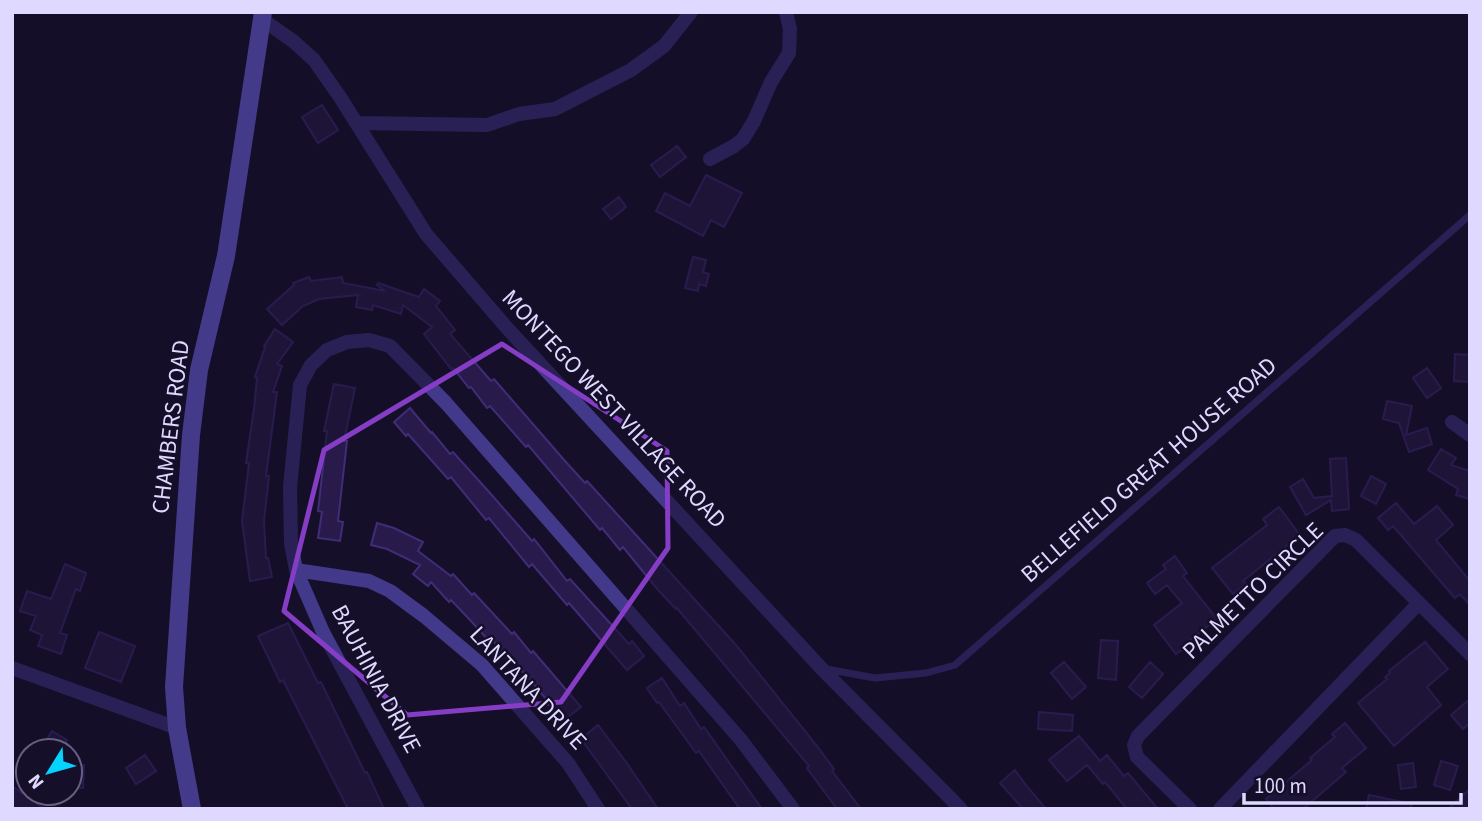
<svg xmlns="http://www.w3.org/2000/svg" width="1482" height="821" viewBox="0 0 1482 821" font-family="'Source Sans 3',sans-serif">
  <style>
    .building { fill: #281b4b; stroke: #412c78; stroke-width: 2 }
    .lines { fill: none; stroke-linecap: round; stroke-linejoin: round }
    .lane { stroke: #42398a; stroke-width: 7 }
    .street { stroke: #42398a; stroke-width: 14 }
    .secondary { stroke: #7d6fff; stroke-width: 18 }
    .marked { fill: none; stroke: #853dc5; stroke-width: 5; stroke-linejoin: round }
    .labels { text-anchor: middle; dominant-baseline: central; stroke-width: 5; stroke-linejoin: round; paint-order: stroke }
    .street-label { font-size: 24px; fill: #dfd8ff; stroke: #160f29 }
  </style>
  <rect width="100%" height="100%" fill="#160f29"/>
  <path class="building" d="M322,105l16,25 -20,13 -16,-26z
    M677,146l9,11 -26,20 -9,-12z
    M706,175l36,18 -18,34 -13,-7 -8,16 -47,-25 9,-18 25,13z
    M619,197l7,10 -15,12 -8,-10z
    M693,257l13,3 -3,12 6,2 -3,12 -7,-2 -1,7 -13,-3z
    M309,277l2,4 31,-4 1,6 42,8 -8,-6 1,-2 41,14 5,-8 16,12 -4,5 19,24 -5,4 41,47 3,-2 71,82 20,22 2,-2 149,164 81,101 17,23 -2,2 29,38h-24l-30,-41 2,-2 -132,-158 -1,1 -18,-19 -35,-43 -3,3 -18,-22 -2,2 -72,-85 -2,2 -36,-41 -3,2 -16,-21 -2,1 -16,-20 -2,1 -27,-35 8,-7 -29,-22 -2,9 -28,-9 -1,5 -16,-3 2,-12 -39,4 -16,7 -21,19 -15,-16 27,-24 -1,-2z
    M275,329l18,13 -16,22 5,2 -9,26h4l-11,84h3l-5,45 2,37h2l4,19 -22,4 -8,-60 7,-58h-3l8,-54 3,-31 -2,-1 10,-30 -1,-1z
    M1455,354l15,1v27l-16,-1z
    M1427,368l14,20 -14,10 -14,-20z
    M334,384l21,4 -11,53h3l-9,80 5,1 -3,19 -22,-3 4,-26 -4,-1 9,-80h-3z
    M1387,401l25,5 -6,29 21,-7 5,16 -23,8 -10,-29 -16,-4z
    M410,408l21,25 1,-1 18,22 3,-2 37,41 42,48 2,-2 33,42 3,-2 59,65 3,-3 12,15 -17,14 -58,-67 -2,2 -35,-41 -3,3 -40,-49 -3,2 -35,-43 -3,2 -40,-45 -2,2 -12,-14z
    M1441,449l15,9 -5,7 19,6v28l-14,-4 2,-6 -30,-19z
    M1346,458l3,51 -17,2 -1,-11 -25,15 -16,-28 13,-8 11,19 18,-2 -2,-37z
    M1371,476l15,8 -10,20 -15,-8z
    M1396,503l18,21 23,-18 16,19 -17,15 34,41v24l-10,-11 -5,4 -62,-72 -5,4 -10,-12z
    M1279,507l21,28 -57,46 3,3 -13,10 -21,-26 55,-43 -4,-6z
    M377,523l17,5 29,14 -5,9 33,25 2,-2 19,21 2,-2 38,41 2,-2 17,21 2,-2 48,56 -17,13 -53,-62 -3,2 -17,-22 -3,2 -18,-20 -19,-20 -2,2 -18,-20 -3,4 -15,-12 7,-9 -33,-16 -16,-4z
    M1175,556l12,17 -4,3 34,43 -27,21 2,2 -16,12 -22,-29 28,-22 -15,-18 -12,9 -8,-11 19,-14 -3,-4z
    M65,564l21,9 -6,18 -4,-2 -16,44 7,2 -6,19 -23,-8 4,-11 -12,-5 6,-14 -16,-5 7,-20 24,8z
    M288,623l30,60 3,-1 44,91 2,-1 17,37h-36l-65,-129 -3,2 -22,-46z
    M99,632l36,14 -14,36 -36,-14z
    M1101,640l17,1 -2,39 -18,-2z
    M1425,642l23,27 -21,18 14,18 -47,41 -36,-43 29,-24 -2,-2 5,-4 -1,-2z
    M1064,662l22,25 -14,12 -21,-26z
    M1150,662l13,12 -21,24 -13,-11z
    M662,678l18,28 4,-3 17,26 3,-2 58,82h-22l-41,-58 -3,2 -37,-51 -2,1 -10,-15z
    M1470,699v24l-7,6 -12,-14z
    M1039,712l34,3 -1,16 -34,-2z
    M1345,723l21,25 -24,20 4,4 -43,37h-29l-8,-10 46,-39 -2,-2 25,-21 -3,-3z
    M598,725l28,37 32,47h-26l-51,-70z
    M52,731l15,9 -6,11h-21z
    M1079,736l21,25 7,-6 17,21 4,-3 30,36h-31l-22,-27 -2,2 -16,-19 -20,16 -18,-21z
    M145,755l11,16 -20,13 -10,-16z
    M1441,761l17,5 -8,24 -16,-5z
    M1413,763l3,24 -15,2 -3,-24z
    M70,765h14l-1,23 -13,-1z
    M1015,770l10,14 21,25h-23l-23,-26z
    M12,786l33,23h-33z
    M1470,789v20h-22z
    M1369,795l43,9 -1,5h-45z"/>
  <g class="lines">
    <path class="lane" d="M826,669l49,9 51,-5 29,-8 515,-450"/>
    <path class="street" d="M263,20l30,21 21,19 26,37 86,137 81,94 315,341 139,140
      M357,123l130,2 32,-11 36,-5 76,-39 33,-24 27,-34
      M710,159l24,-13 9,-7 11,-18 17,-39 18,-29 1,-24 -4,-17
      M1452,422l18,13
      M296,570l73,11 21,10 34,25 58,49 86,98 30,46
      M12,668l165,60
      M418,809l-95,-177 -27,-62 -5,-27 -1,-56 10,-102 11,-20 16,-15 20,-8 22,-2 21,6 56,57 295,337 52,69
      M1190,809l-53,-52 -3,-12 4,-9 197,-200 10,-1 11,5 114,114
      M1220,809l199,-206"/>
    <path class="secondary" d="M192,809l-15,-81 -3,-41 17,-252 8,-65 27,-114 37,-244"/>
  </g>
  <path d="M0 0H1482V821H0ZM502,344l165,107 1,97 -107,154 -154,13 -123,-104 40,-161z" fill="#160f29" fill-opacity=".55" fill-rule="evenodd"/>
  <path class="marked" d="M502,344l165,107 1,97 -107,154 -154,13 -123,-104 40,-161z"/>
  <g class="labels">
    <g class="street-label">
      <text transform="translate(614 409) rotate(47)">MONTEGO WEST VILLAGE ROAD</text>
      <text transform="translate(171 427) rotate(-83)">CHAMBERS ROAD</text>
      <text transform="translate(1149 470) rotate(-41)">BELLEFIELD GREAT HOUSE ROAD</text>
      <text transform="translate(1253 591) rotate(-44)">PALMETTO CIRCLE</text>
      <text transform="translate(376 679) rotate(62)">BAUHINIA DRIVE</text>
      <text transform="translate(528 688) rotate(47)">LANTANA DRIVE</text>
    </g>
  </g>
  <rect width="1482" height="821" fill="none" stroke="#dfd8ff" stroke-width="28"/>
  <g transform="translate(49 772) rotate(233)"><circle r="33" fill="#160f29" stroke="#665f7f" stroke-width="2"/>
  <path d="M0-5L12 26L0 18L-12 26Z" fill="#04d3ff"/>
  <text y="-10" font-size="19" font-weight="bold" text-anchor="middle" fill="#dfd8ff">N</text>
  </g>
  <path d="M1244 793v10h217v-10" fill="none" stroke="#dfd8ff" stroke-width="3.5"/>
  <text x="1254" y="793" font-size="21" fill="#dfd8ff" stroke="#160f29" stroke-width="5" paint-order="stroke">100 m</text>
</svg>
